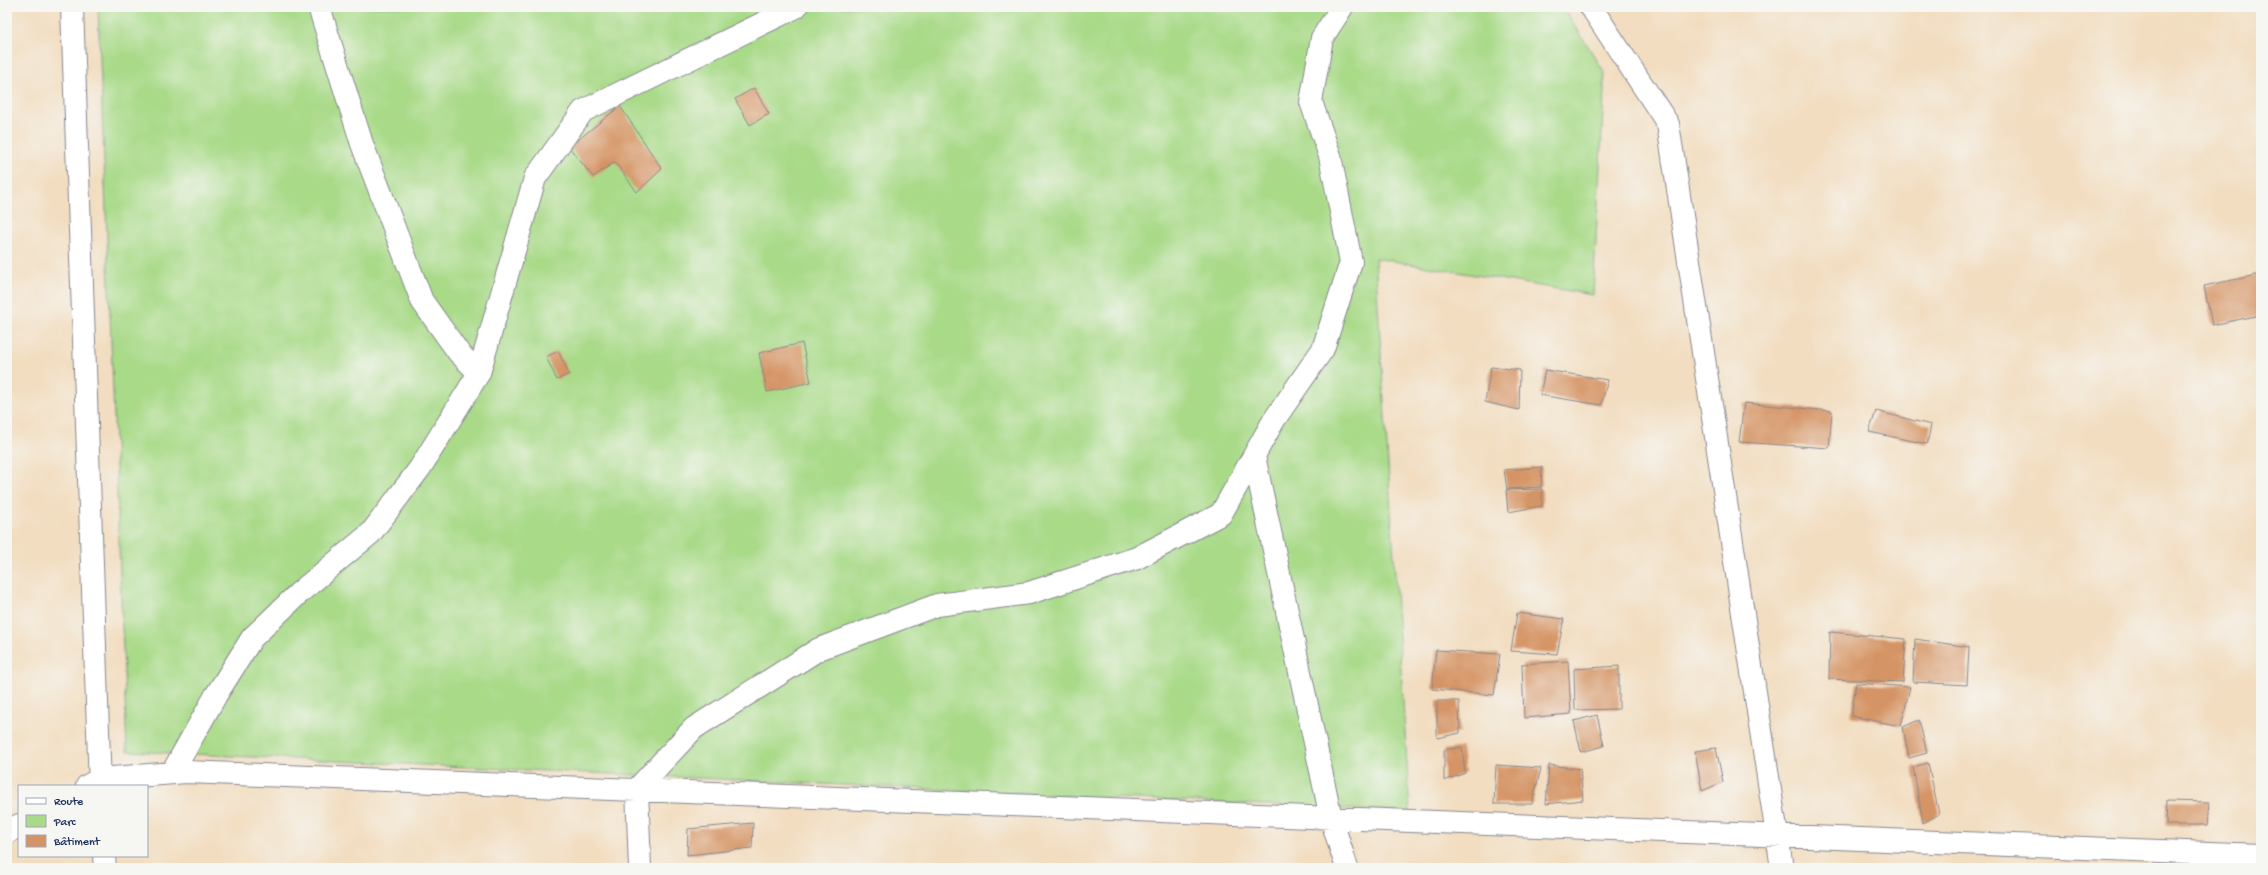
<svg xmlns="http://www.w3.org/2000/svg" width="2268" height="875" viewBox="0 0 2268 875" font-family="'Gochi Hand',sans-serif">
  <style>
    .green { fill: #a9da88; stroke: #628473 }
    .building { fill: #d59465 }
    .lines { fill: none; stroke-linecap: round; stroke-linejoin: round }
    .minor-casing { stroke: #86868f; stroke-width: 24 }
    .minor { stroke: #fff; stroke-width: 22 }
  </style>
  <rect width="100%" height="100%" fill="#f6f6f2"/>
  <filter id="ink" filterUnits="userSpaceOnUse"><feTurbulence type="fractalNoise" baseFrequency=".025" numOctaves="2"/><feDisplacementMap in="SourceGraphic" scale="8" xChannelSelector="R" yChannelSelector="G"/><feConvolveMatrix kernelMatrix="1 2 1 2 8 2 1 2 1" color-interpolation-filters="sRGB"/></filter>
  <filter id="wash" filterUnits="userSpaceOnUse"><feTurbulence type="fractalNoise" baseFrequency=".012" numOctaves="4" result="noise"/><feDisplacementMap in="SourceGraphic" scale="16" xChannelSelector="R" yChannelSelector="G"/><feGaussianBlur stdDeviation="0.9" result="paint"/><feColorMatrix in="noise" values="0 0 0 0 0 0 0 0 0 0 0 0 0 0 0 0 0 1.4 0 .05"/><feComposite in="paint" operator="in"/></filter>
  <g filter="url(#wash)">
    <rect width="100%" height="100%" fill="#f2ddc0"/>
    <path class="green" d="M98,7h1465l42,66 -12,222 -218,-37 35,554 -1283,-61z"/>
    <g id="blocks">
      <path class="building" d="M754,88l15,26 -19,11 -15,-26z
        M620,106l42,63 -25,23 -22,-30 -22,15 -24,-30z
        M2261,274v41l-49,10 -8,-39z
        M802,343l9,39 -44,10 -8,-39z
        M558,351l11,23 -12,6 -11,-23z
        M1491,367l29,3 -1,40 -34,-8z
        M1545,370l63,10 -7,25 -61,-10z
        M1744,403l88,8 -3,37 -90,-6z
        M1876,411l55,14 -4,19 -58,-12z
        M1542,467l-1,20 -34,2 -3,-19z
        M1542,489v17l-34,6 -2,-22z
        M1517,613l47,6 -7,35 -46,-3z
        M1830,632l76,7 -3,43 -74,-3z
        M1915,639l54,8 -2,38 -54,-3z
        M1436,650l64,4 -6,41 -62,-6z
        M1568,661l3,53 -47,4 -2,-54z
        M1619,666v43l-44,1 -1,-41z
        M1856,683l54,4 -9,39 -50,-10z
        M1437,701h22l1,32 -23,5z
        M1597,715l7,31 -23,6 -7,-31z
        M1919,720l8,33 -18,5 -6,-31z
        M1462,747l3,26 -21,8v-31z
        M1716,748l7,34 -21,9 -7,-40z
        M1928,763l11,51 -16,9 -10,-56z
        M1496,765l45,3 -9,36h-38z
        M1549,765l31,4 3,31 -37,4z
        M2167,801l42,1 -2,23h-41z
        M753,823l-1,25 -65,7 1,-26z"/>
    </g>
  </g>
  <g filter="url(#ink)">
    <use href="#blocks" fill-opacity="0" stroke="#86868f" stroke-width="1"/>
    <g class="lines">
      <g class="minor-casing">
        <path id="minor" d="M72,7l28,779
          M319,7l43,137 60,157 37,52 20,20
          M1591,7l77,117 114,744
          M1254,456l77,362 16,50
          M172,773l44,-78 36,-57 48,-46 71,-59 49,-65 59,-95 56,-195 48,-67 213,-104
          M87,786l13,-7 86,-7 2075,83
          M7,833l12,-8
          M104,856l1,12
          M640,868l-3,-79 57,-61 125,-79 118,-44 92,-12 108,-35 84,-44 53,-94 49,-71 28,-87 -21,-106 -19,-54 11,-64 20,-31"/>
      </g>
      <use href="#minor" class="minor"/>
    </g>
  </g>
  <rect width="2268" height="875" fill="none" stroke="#f6f6f2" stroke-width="24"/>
  <rect x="18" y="785" width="130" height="72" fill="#f6f6f2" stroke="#9ea6b7"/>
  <rect x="26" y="798" width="20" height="6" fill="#ffffff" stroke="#9ea6b7"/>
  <text x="54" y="805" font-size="12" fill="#1b2f5e">Route</text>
  <rect x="26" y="815" width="20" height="12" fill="#a9da88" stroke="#9ea6b7"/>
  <text x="54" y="825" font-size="12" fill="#1b2f5e">Parc</text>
  <rect x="26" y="835" width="20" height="12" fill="#d59465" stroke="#9ea6b7"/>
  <text x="54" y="845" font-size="12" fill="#1b2f5e">Bâtiment</text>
</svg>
